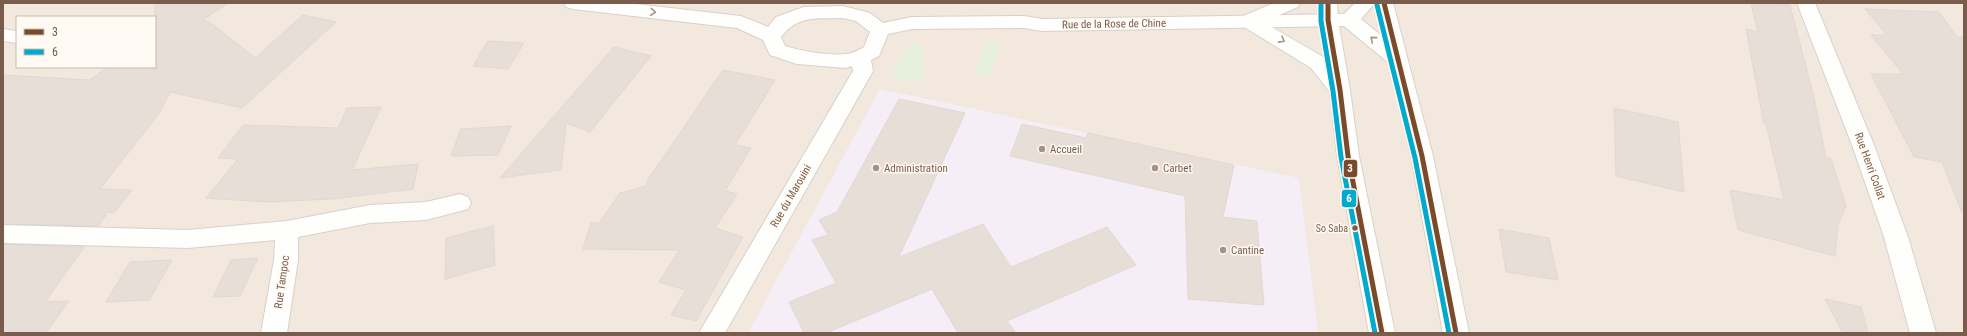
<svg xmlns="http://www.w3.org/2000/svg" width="1967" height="336" viewBox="0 0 1967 336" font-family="'Roboto Condensed',sans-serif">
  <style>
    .residential { fill: #f2e8de; fill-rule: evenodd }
    .education { fill: #f6eef6 }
    .green { fill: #e7f0db }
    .building { fill: #e6ded7; stroke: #e2d8d2 }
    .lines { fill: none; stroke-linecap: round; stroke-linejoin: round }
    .minor-casing { stroke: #d7d1cb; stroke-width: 2 }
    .secondary-casing { stroke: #d9d2cb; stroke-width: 2 }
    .minor { fill: #fefefd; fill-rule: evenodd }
    .secondary { fill: #fefefd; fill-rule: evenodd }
    .bus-1-casing { stroke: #fffaf3; stroke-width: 8 }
    .bus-2-casing { stroke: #fffaf3; stroke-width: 8 }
    .bus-1 { stroke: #7a4b2a; stroke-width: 5 }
    .bus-2 { stroke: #00a9ce; stroke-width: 5 }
    .oneway { stroke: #a8958b }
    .poi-dot { fill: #a69286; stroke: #fffaf3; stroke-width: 1.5 }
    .bus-dot { fill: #7a5c4d; stroke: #fffaf3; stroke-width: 1.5 }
    .labels { text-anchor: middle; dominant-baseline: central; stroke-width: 3; stroke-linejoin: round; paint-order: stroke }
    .bus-label { font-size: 10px; fill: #7a5c4d; stroke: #fffaf3; text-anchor: end }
    .street-label { font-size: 11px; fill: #7a5c4d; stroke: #fffaf3 }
    .poi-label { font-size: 11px; fill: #7a5c4d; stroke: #fffaf3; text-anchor: start }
    .line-badge { stroke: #fffaf3; stroke-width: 1.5 }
    .badge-label { font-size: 11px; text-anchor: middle; font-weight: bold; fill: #fff }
  </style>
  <rect width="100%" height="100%" fill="#f9f5f0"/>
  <path class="residential" d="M3,3h1961v330h-1961zM17,17h138v50h-138z"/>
  <path class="education" d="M880,89l419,89 19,155h-570z"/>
  <path class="green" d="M988,39l14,6 -14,33 -10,-2 -4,-6z
    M916,43l7,3 -2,35c-8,3 -24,-1 -29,-8l16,-28z"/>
  <path class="building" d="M155,3h73l-25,17 8,3 44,35 48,-43 33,7 -94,86 -72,-16 -10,20 -60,77 32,1 -18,23 -6,-1 -10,14 -95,-2v-149l86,5 19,-13h47z
    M1751,3l39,2 24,93 12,60 5,1 15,47 -8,18 -3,32 -97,-26 -8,-40 54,10 -18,-76h-2l-18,-95 12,3z
    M1865,9l74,3 18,25h7v176h-2l-20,-51 -28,-5 -43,-83h32l-32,-39h16z
    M488,41l36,2 -16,26 -35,-3z
    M614,47l37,9 -61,76 -24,-9 -5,47 -61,8z
    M723,70l52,10 -40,65 16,3 -26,43 12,3 -22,34 28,9 -47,84 -25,-6 15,-25 -27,-8 20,-32 -96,-1 8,-26h8l21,-30 27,-7v-5z
    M899,99l66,14 -66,144 84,-33 28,43 96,-40 29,38 -129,56 9,12h-58l-26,-44 -106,44h-22l-15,-31 47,-19 -24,-43 16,-5 -9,-15 18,-8z
    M381,107l-29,63 66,-6 -5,25 -81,10 -65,3 -61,-4 32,-39 -20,-1 25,-33 95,3 9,-20z
    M1614,108l64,14 6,70 -68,-16z
    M1022,124l64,14 2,-5 146,32 -11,52 34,4 7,84 -76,-6 -3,-103 -175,-40z
    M511,126l-13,29 -47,1 10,-27z
    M493,226l2,39 -50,14 1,-41z
    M1499,229l50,9 9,42 -52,-8z
    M3,244l81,3 -39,55 24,-1 -23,32h-43z
    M258,258l-18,38 -27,1 18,-37z
    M172,260l-23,40 -43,2 24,-40z
    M1825,299l36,8 7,26h-25z"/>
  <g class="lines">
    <g class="minor-casing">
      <path id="minor" d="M564,3h62l115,13 27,11 8,-10 28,-10 39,-1 27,7 13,10 29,-6 112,-1 18,3 302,-5 11,-11h20l-14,16 43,35 3,5 -3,5 -7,2 -7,-2 -46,-38 -302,5 -18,-3 -112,1 -24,5 -9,22 -8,4 2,11 -148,262h-26l154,-262 -1,-5 -6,2 -49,-4 -27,-9 -7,-15 -26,-12 -164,-19 -7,-2zM843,18l13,3 14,11 -6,15c-6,3 -11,7 -18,7 -16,2 -46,-3 -61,-8l-4,-9c18,-23 36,-18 62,-19z
        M1797,3h18l59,142 34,92 28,96h-26l-26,-96 -32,-92z
        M3,29l14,2v12l-14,-2z
        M460,194l8,3 3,6 -3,6 -42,11 -56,3 -72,14v23l-11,73h-26l13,-73 1,-20 -87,8 -185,-5v-18l185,5 99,-9 83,-16 56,-3z"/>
    </g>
    <g class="secondary-casing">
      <path id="secondary" d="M1274,3h26l-2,4 -35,15 62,36 -7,-38 1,-17h18l1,17 12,70 9,66 36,177h-26l-32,-177 -7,-64 -19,-24 -70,-43 -3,-4 3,-4z
        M1375,3h18l40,153 36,177h-26l-32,-177z"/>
    </g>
    <use href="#minor" class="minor"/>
    <use href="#secondary" class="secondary"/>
    <g class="bus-1-casing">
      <path id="bus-1" d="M1328,3v17l12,70 8,66 34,177
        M1384,3l38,153 34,177"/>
    </g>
    <g class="bus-2-casing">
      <path id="bus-2" d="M1321,3v18l12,70 8,66 34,176
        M1377,5l38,153 34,175"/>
    </g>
    <use href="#bus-1" class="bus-1"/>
    <use href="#bus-2" class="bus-2"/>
  </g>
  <defs><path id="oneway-chevron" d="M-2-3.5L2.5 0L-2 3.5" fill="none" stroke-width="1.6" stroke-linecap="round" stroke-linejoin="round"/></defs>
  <g class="oneway">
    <use href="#oneway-chevron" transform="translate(653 12) rotate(6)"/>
    <use href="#oneway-chevron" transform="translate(1373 39) rotate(-140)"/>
    <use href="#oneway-chevron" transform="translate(1282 40) rotate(29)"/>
  </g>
  <g class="poi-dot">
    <circle cx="1042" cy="149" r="4"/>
    <circle cx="876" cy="168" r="4"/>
    <circle cx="1155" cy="168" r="4"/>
    <circle cx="1223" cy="250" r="4"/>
  </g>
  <circle class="bus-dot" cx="1355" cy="228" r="3.5"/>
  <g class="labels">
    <g class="bus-label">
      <text x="1348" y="228">So Saba</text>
    </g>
    <g class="street-label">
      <text transform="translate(1114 24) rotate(-1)">Rue de la Rose de Chine</text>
      <text transform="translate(1870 166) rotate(70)">Rue Henri Collat</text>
      <text transform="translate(791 196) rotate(-60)">Rue du Marouini</text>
      <text transform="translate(282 282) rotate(-82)">Rue Tampoc</text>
    </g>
    <g class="poi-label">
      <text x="1050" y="149">Accueil</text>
      <text x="884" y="168">Administration</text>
      <text x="1163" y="168">Carbet</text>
      <text x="1231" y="250">Cantine</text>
    </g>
  </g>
  <g class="line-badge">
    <rect x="1343" y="159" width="15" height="19" rx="4" fill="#7a4b2a"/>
    <rect x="1341" y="189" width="16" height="19" rx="4" fill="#00a9ce"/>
  </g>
  <g class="badge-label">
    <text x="1350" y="172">3</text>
    <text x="1349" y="202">6</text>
  </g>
  <rect width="1967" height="336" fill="none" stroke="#7a5c4d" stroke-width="8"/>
  <rect x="16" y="16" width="140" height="52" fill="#fffaf3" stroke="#cabbb1"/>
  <rect x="24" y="29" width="20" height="6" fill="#7a4b2a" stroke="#cabbb1"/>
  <text x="52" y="36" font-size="12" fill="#7a5c4d">3</text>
  <rect x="24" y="49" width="20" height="6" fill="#00a9ce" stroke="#cabbb1"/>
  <text x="52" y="56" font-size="12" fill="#7a5c4d">6</text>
</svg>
